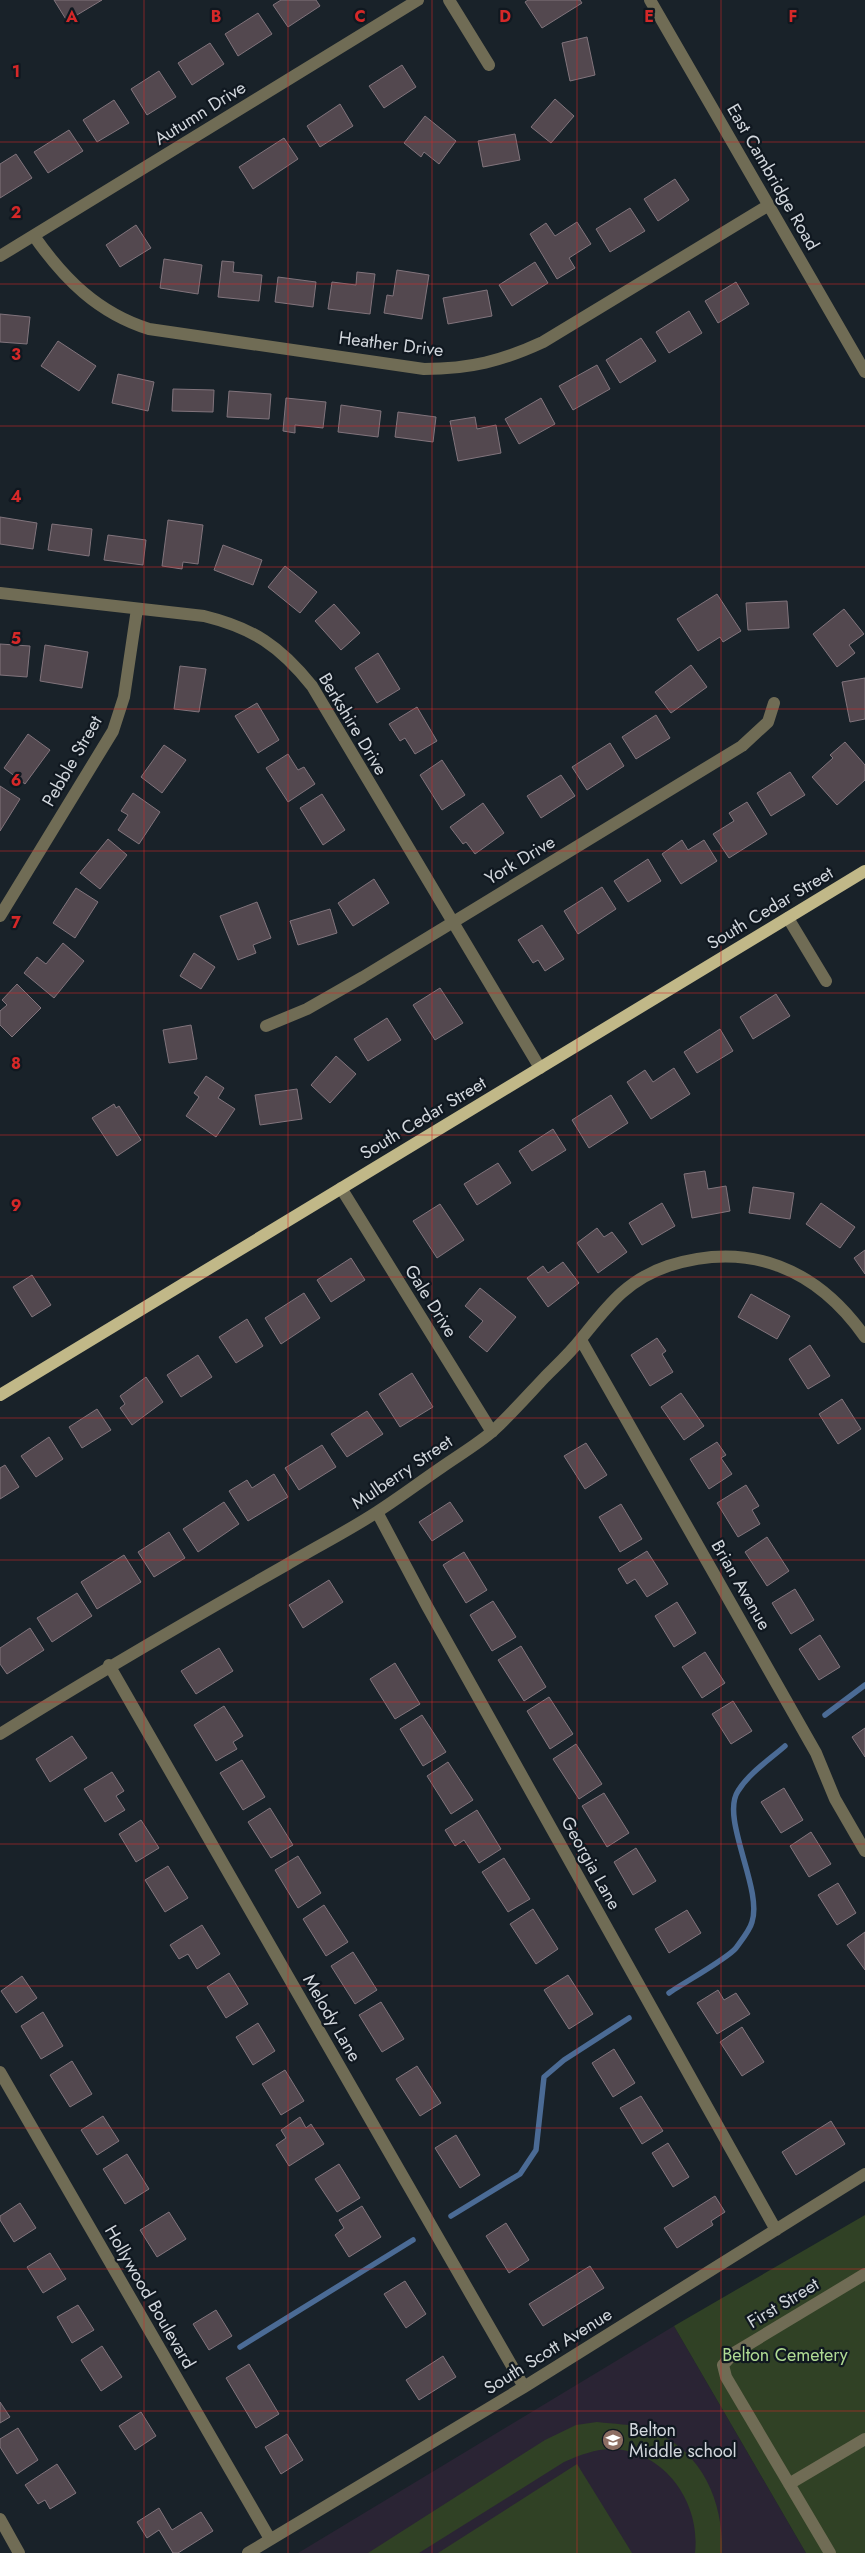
<svg xmlns="http://www.w3.org/2000/svg" width="865" height="2553" viewBox="0 0 865 2553" font-family="Jost,sans-serif">
  <style>
    .education { fill: #2a2434 }
    .green { fill: #304125 }
    .lines { fill: none; stroke-linecap: round; stroke-linejoin: round }
    .stream { stroke: #4b6b95; stroke-width: 5.5 }
    .building { fill: #53484f; stroke: #81747c }
    .minor { stroke: #706c55; stroke-width: 12 }
    .major { stroke: #c1b888; stroke-width: 12 }
    .grid { fill: none; stroke: #d62828; stroke-width: 1; stroke-opacity: 0.55 }
    .labels { text-anchor: middle; dominant-baseline: central; stroke-width: 4.5; stroke-linejoin: round; paint-order: stroke }
    .street-label { font-size: 18px; fill: #d2d7dd; stroke: #101820 }
    .park-label { font-size: 18px; fill: #afda93; stroke: #101820 }
    .poi-label { font-size: 18px; fill: #d2d7dd; stroke: #101820; text-anchor: start }
    .grid-label { font-size: 16px; text-anchor: middle; font-weight: bold; fill: #d62828; stroke: #101820; stroke-width: 4.5; stroke-linejoin: round; paint-order: stroke }
  </style>
  <rect width="100%" height="100%" fill="#192229"/>
  <path class="education" d="M674,2326l132,227h-508z"/>
  <path class="green" d="M865,2215v338h-59l-132,-227z
    M597,2422c17,2 34,2 50,7 53,18 77,71 75,124h-27c6,-50 -30,-102 -83,-104 -17,0 -32,6 -48,13l-145,91h-51l177,-113 31,-15z
    M577,2464l55,89h-194z"/>
  <g class="lines">
    <path class="stream" d="M825,1715l40,-30
      M669,1993c14,-10 58,-34 67,-45 5,-7 14,-18 16,-26 11,-33 -32,-104 -14,-131 11,-18 31,-31 47,-45
      M451,2216l69,-42 16,-24 8,-73 20,-17 65,-42
      M240,2347l173,-107"/>
  </g>
  <path class="building" d="M54,0h48l-35,21z
    M281,0h35l4,6 -32,21 -15,-22z
    M528,0h52l2,3 -40,25 -17,-26z
    M258,13l14,21 -34,22 -13,-22z
    M587,37l8,38 -25,6 -8,-38z
    M210,43l14,21 -32,21 -14,-22z
    M402,65l14,22 -32,21 -15,-22z
    M159,71l17,26 -29,18 -16,-26z
    M555,99l19,17 -23,27 -20,-16z
    M114,100l15,23 -32,19 -14,-22z
    M340,104l13,22 -33,21 -13,-21z
    M425,116l31,25 -17,23 -15,-12 -3,5 -17,-14z
    M69,130l14,21 -35,22 -14,-21z
    M515,134l5,26 -37,7 -5,-26z
    M284,138l14,21 -45,30 -14,-22z
    M16,154l16,24 -32,20v-34z
    M675,179l14,21 -31,21 -14,-22z
    M630,208l15,23 -35,21 -14,-23z
    M577,222l14,22 -22,14 6,10 -18,11 -27,-45 16,-11 9,13z
    M136,225l15,23 -31,19 -14,-22z
    M164,259l38,6 -4,29 -38,-6z
    M222,261l12,1 -1,10 29,3 -3,26 -41,-4z
    M535,262l13,21 -36,23 -13,-21z
    M397,270l32,5 -7,44 -38,-6 3,-18 6,1z
    M357,272l18,2 -5,40 -42,-5 4,-27 24,3z
    M278,277l38,5 -3,25 -38,-5z
    M736,282l13,22 -31,19 -13,-22z
    M487,290l5,26 -44,8 -5,-26z
    M689,311l13,22 -33,20 -13,-21z
    M0,314l30,3 -3,27 -27,-2z
    M641,338l15,23 -36,22 -14,-23z
    M58,341l38,25 -17,25 -38,-25z
    M597,365l13,24 -37,21 -14,-24z
    M118,374l36,8 -6,29 -36,-8z
    M173,389l41,1 -1,22 -41,-1z
    M229,391l42,3 -2,25 -42,-2z
    M286,398l40,4 -3,26 -28,-3v8l-12,-2z
    M541,398l14,26 -36,20 -14,-25z
    M341,405l40,6 -3,26 -40,-5z
    M398,412l38,5 -3,25 -38,-5z
    M475,417l2,12 19,-4 5,28 -43,8 -8,-40z
    M0,517l37,6 -4,26 -33,-5z
    M168,520l35,5 -5,39 -15,-2 -1,7 -20,-3z
    M52,524l40,5 -3,27 -41,-6z
    M108,535l38,5 -3,25 -39,-5z
    M223,545l39,15 -9,25 -39,-15z
    M285,566l32,26 -17,21 -32,-26z
    M717,594l24,37 -18,11 -3,-5 -22,14 -21,-32z
    M787,601l2,27 -41,2 -2,-27z
    M334,604l26,29 -19,17 -26,-29z
    M844,609l20,25 -15,11 6,8 -18,14 -24,-33z
    M0,644l30,2 -3,31 -27,-2z
    M45,645l43,7 -6,36 -42,-7z
    M378,653l22,36 -23,14 -22,-35z
    M691,665l16,22 -36,26 -16,-21z
    M180,666l26,3 -7,43 -25,-3z
    M865,678v41l-15,3 -8,-40z
    M257,703l22,37 -21,13 -23,-37z
    M417,707l20,34 -22,13 -10,-16 -5,3 -11,-17z
    M656,715l14,23 -34,21 -14,-22z
    M28,734l22,16 -25,34 -21,-16z
    M845,742l20,23v15l-28,25 -25,-28 21,-19 -3,-3z
    M610,743l14,23 -37,24 -15,-23z
    M164,745l22,15 -24,33 -21,-16z
    M288,754l10,16 6,-3 11,17 -27,18 -22,-34z
    M442,760l23,35 -23,15 -22,-35z
    M790,772l15,23 -34,21 -14,-23z
    M561,775l14,21 -34,22 -14,-22z
    M0,786l20,13 -20,32z
    M133,793l27,19 -21,32 -21,-14 10,-15 -7,-4z
    M322,794l23,36 -22,15 -23,-37z
    M747,802l20,32 -38,24 -16,-24 21,-13 -5,-8z
    M483,803l21,30 -29,21 -9,-12 -3,2 -13,-17z
    M108,839l19,16 -27,34 -20,-16z
    M682,840l6,10 16,-10 13,21 -36,23 -19,-30z
    M648,859l13,22 -33,21 -14,-21z
    M374,879l15,24 -36,23 -15,-23z
    M602,887l14,22 -38,25 -14,-23z
    M76,888l22,14 -23,36 -22,-15z
    M257,902l14,36 -18,7 3,8 -18,7 -18,-44z
    M330,909l7,24 -39,12 -8,-24z
    M542,925l22,34 -19,12 -7,-11 -5,3 -15,-23z
    M63,943l21,18 -30,37 -30,-25 13,-16 9,7z
    M194,953l21,14 -14,22 -21,-13z
    M17,984l24,24 -29,29 -12,-12v-14l7,-6 -5,-5z
    M440,988l23,35 -28,17 -22,-35z
    M776,994l14,22 -37,23 -13,-22z
    M387,1018l14,22 -33,21 -14,-22z
    M191,1025l6,34 -28,4 -6,-33z
    M720,1029l13,22 -36,22 -13,-21z
    M336,1056l20,18 -26,29 -19,-18z
    M674,1068l16,26 -39,25 -24,-37 18,-12 8,12z
    M206,1076l18,12 -6,10 17,11 -19,28 -30,-21 13,-19 -5,-4z
    M297,1089l5,30 -42,6 -5,-30z
    M611,1095l17,28 -39,25 -17,-28z
    M114,1104l2,4 3,-2 22,34 -24,16 -25,-38z
    M553,1129l13,21 -34,21 -13,-20z
    M498,1163l13,20 -34,22 -13,-21z
    M705,1171l3,18 18,-3 4,25 -38,7 -8,-44z
    M753,1187l41,6 -4,26 -41,-6z
    M662,1203l13,23 -33,19 -13,-22z
    M821,1203l34,24 -15,21 -34,-24z
    M440,1204l24,36 -27,18 -24,-37z
    M597,1228l7,9 8,-5 15,20 -29,21 -21,-30z
    M865,1250v24l-11,-16z
    M351,1258l14,22 -34,22 -14,-22z
    M563,1262l16,21 -31,24 -21,-29 16,-12 5,7z
    M32,1275l19,30 -19,12 -19,-30z
    M480,1288l36,29 -29,35 -18,-15 14,-16 -18,-15z
    M304,1293l16,25 -39,26 -16,-26z
    M751,1294l39,22 -13,23 -39,-22z
    M247,1319l16,27 -27,17 -17,-26z
    M657,1338l9,13 -4,3 11,18 -23,14 -19,-31z
    M810,1345l20,31 -22,13 -19,-30z
    M198,1355l14,22 -31,20 -14,-22z
    M412,1373l21,34 -33,20 -21,-33z
    M146,1377l17,25 -31,23 -12,-17 5,-4 -5,-8z
    M681,1393l23,33 -20,14 -23,-33z
    M842,1399l19,30 -23,15 -19,-30z
    M97,1409l14,21 -29,18 -13,-21z
    M367,1411l16,23 -36,23 -16,-23z
    M49,1437l14,22 -27,18 -15,-21z
    M717,1442l9,13 -5,3 11,16 -23,15 -19,-30z
    M586,1443l21,32 -22,14 -21,-33z
    M322,1445l14,22 -37,23 -14,-22z
    M5,1465l14,22 -19,12v-31z
    M274,1474l14,23 -40,24 -19,-30 18,-11 5,8z
    M746,1485l13,21 -7,4 8,14 -22,13 -21,-34z
    M224,1502l15,22 -41,28 -15,-23z
    M450,1502l13,19 -31,20 -13,-19z
    M621,1504l21,35 -22,13 -21,-35z
    M169,1532l16,26 -31,19 -16,-25z
    M767,1537l22,34 -22,15 -22,-34z
    M647,1551l21,33 -21,13 -12,-18 -8,5 -9,-15z
    M464,1552l23,38 -21,13 -23,-38z
    M124,1555l17,27 -44,27 -16,-27z
    M329,1580l14,22 -40,26 -14,-23z
    M795,1589l19,31 -23,14 -19,-31z
    M77,1593l15,23 -40,26 -15,-24z
    M493,1601l23,36 -24,14 -22,-36z
    M677,1602l19,31 -22,14 -19,-31z
    M30,1628l14,22 -37,24 -7,-10v-16z
    M820,1635l20,32 -21,13 -20,-31z
    M521,1646l25,41 -22,14 -26,-41z
    M219,1648l14,23 -37,23 -15,-23z
    M705,1652l20,31 -23,15 -20,-31z
    M395,1663l25,41 -25,15 -25,-40z
    M549,1697l24,37 -23,15 -23,-38z
    M733,1701l19,30 -21,13 -19,-30z
    M224,1706l19,30 -10,6 4,7 -21,12 -22,-36z
    M422,1715l24,37 -23,14 -23,-37z
    M865,1728v29l-13,-20z
    M72,1736l15,22 -37,24 -14,-23z
    M576,1744l26,40 -23,15 -26,-40z
    M242,1760l23,37 -22,13 -23,-37z
    M448,1762l25,38 -22,14 -24,-38z
    M112,1772l12,19 -8,5 9,14 -20,12 -21,-33z
    M784,1788l19,32 -22,13 -20,-31z
    M604,1793l25,40 -22,14 -25,-41z
    M270,1808l23,37 -22,13 -23,-36z
    M477,1810l24,39 -22,14 -15,-23 -9,6 -10,-16z
    M141,1820l18,28 -23,14 -17,-28z
    M811,1832l20,32 -22,13 -19,-31z
    M636,1848l20,33 -23,14 -19,-33z
    M298,1856l23,37 -23,15 -23,-38z
    M504,1858l26,41 -22,13 -26,-40z
    M168,1866l20,32 -23,14 -20,-32z
    M838,1883l18,30 -19,12 -19,-30z
    M324,1905l24,37 -22,14 -23,-37z
    M533,1909l25,40 -22,15 -26,-40z
    M687,1910l14,23 -32,20 -14,-24z
    M202,1925l18,29 -23,15 -9,-15 -9,5 -9,-14z
    M865,1932v38l-18,-25z
    M353,1952l24,38 -22,14 -24,-38z
    M229,1973l19,31 -22,14 -19,-31z
    M568,1975l25,39 -24,15 -25,-39z
    M22,1976l15,22 -21,15 -15,-22z
    M718,1990l6,10 12,-7 14,21 -33,20 -20,-31z
    M381,2002l23,37 -22,13 -23,-37z
    M43,2012l20,34 -22,13 -20,-33z
    M258,2023l17,28 -22,14 -17,-28z
    M742,2027l22,35 -22,14 -22,-34z
    M614,2049l21,34 -22,14 -21,-34z
    M72,2061l20,33 -22,13 -20,-32z
    M417,2066l24,37 -21,13 -24,-37z
    M285,2070l19,31 -23,14 -19,-31z
    M641,2096l22,35 -21,13 -22,-36z
    M103,2116l16,25 -22,14 -16,-25z
    M300,2117l6,11 5,-4 13,20 -35,22 -13,-21 10,-7 -5,-8z
    M831,2121l14,23 -49,31 -14,-23z
    M456,2135l24,40 -20,13 -25,-40z
    M668,2143l21,34 -16,10 -21,-34z
    M127,2154l22,35 -24,15 -22,-35z
    M339,2164l21,34 -23,14 -22,-33z
    M715,2196l10,16 -14,9 2,4 -36,23 -13,-20z
    M20,2203l16,25 -22,14 -14,-22v-4z
    M362,2206l19,31 -32,20 -14,-22 9,-7 -5,-8z
    M169,2212l17,27 -29,18 -17,-27z
    M506,2223l23,37 -20,13 -23,-37z
    M50,2253l16,26 -23,14 -16,-26z
    M590,2266l14,22 -61,38 -14,-22z
    M405,2281l21,33 -20,14 -22,-34z
    M78,2305l16,25 -22,13 -15,-26z
    M216,2310l16,26 -23,14 -16,-26z
    M102,2346l20,31 -21,14 -20,-31z
    M443,2356l13,21 -37,23 -13,-20z
    M249,2364l30,50 -23,14 -30,-50z
    M0,2402l10,15 -10,6z
    M141,2412l15,24 -21,14 -16,-24z
    M18,2428l20,32 -21,14 -17,-27v-8z
    M287,2434l16,26 -22,14 -16,-27z
    M57,2464l19,29 -26,16 -5,-9 -7,4 -13,-19z
    M159,2508l13,22 29,-18 12,19 -35,22h-5l-14,-23 -12,8 -10,-16z"/>
  <g class="lines">
    <path class="minor" d="M449,0l40,65
      M650,0l215,372
      M34,236c30,43 64,77 115,93l275,40c46,0 78,-8 119,-27l226,-137
      M0,256l418,-256
      M0,593l204,23c49,12 76,30 108,70l228,382
      M0,916l113,-185 11,-34 13,-88
      M788,918l38,63
      M266,1026l41,-17 56,-32 379,-231 26,-24 6,-19
      M341,1188l151,244
      M581,1340l235,413 19,46 30,52
      M377,1512l50,94 349,624
      M109,1665l415,722
      M0,1734c94,-59 189,-114 286,-169 30,-18 62,-34 91,-53 22,-14 43,-30 65,-45 17,-12 36,-23 52,-37 17,-16 34,-35 51,-53 12,-12 25,-24 36,-38 26,-32 45,-59 87,-73 82,-26 149,3 197,71
      M0,2072l270,467
      M789,2484l76,-45
      M0,2519l19,34
      M248,2553l276,-166 341,-213
      M830,2553l-104,-176 -3,-12 11,-12 131,-79"/>
    <path class="major" d="M0,1395l865,-524"/>
  </g>
  <path class="grid" d="M144,0v2553M288,0v2553M432,0v2553M577,0v2553M721,0v2553M0,142h865M0,284h865M0,426h865M0,567h865M0,709h865M0,851h865M0,993h865M0,1135h865M0,1277h865M0,1418h865M0,1560h865M0,1702h865M0,1844h865M0,1986h865M0,2128h865M0,2269h865M0,2411h865"/>
  <defs>
    <g id="school-disc" transform="scale(1.125)"><circle r="9.5" fill="#8d6e63" stroke="#101820"/><path d="M0-5L7-2L0 1L-7-2ZM-4 1L0 2.5L4 1V4Q0 6-4 4Z" fill="#fff"/></g>
  </defs>
  <g fill-rule="evenodd">
    <use href="#school-disc" x="613" y="2440"/>
  </g>
  <g class="labels">
    <g class="street-label">
      <text transform="translate(200 113) rotate(-32)">Autumn Drive</text>
      <text transform="translate(773 177) rotate(60)">East Cambridge Road</text>
      <text transform="translate(391 344) rotate(7)">Heather Drive</text>
      <text transform="translate(353 724) rotate(59)">Berkshire Drive</text>
      <text transform="translate(72 761) rotate(-60)">Pebble Street</text>
      <text transform="translate(520 860) rotate(-31)">York Drive</text>
      <text transform="translate(770 908) rotate(-31)">South Cedar Street</text>
      <text transform="translate(423 1118) rotate(-31)">South Cedar Street</text>
      <text transform="translate(431 1301) rotate(58)">Gale Drive</text>
      <text transform="translate(402 1472) rotate(-34)">Mulberry Street</text>
      <text transform="translate(741 1585) rotate(60)">Brian Avenue</text>
      <text transform="translate(591 1863) rotate(61)">Georgia Lane</text>
      <text transform="translate(332 2018) rotate(60)">Melody Lane</text>
      <text transform="translate(150 2297) rotate(60)">Hollywood Boulevard</text>
      <text transform="translate(783 2303) rotate(-31)">First Street</text>
      <text transform="translate(548 2351) rotate(-32)">South Scott Avenue</text>
    </g>
    <g class="park-label">
      <text x="785" y="2355">Belton Cemetery</text>
    </g>
    <g class="poi-label">
      <text x="629" y="2430">Belton<tspan x="629" dy="21">Middle school</tspan></text>
    </g>
  </g>
  <g class="grid-label">
    <text x="72" y="22">A</text>
    <text x="216" y="22">B</text>
    <text x="360" y="22">C</text>
    <text x="505" y="22">D</text>
    <text x="649" y="22">E</text>
    <text x="793" y="22">F</text>
    <text x="16" y="77">1</text>
    <text x="16" y="218">2</text>
    <text x="16" y="360">3</text>
    <text x="16" y="502">4</text>
    <text x="16" y="644">5</text>
    <text x="16" y="786">6</text>
    <text x="16" y="928">7</text>
    <text x="16" y="1069">8</text>
    <text x="16" y="1211">9</text>
  </g>
</svg>
